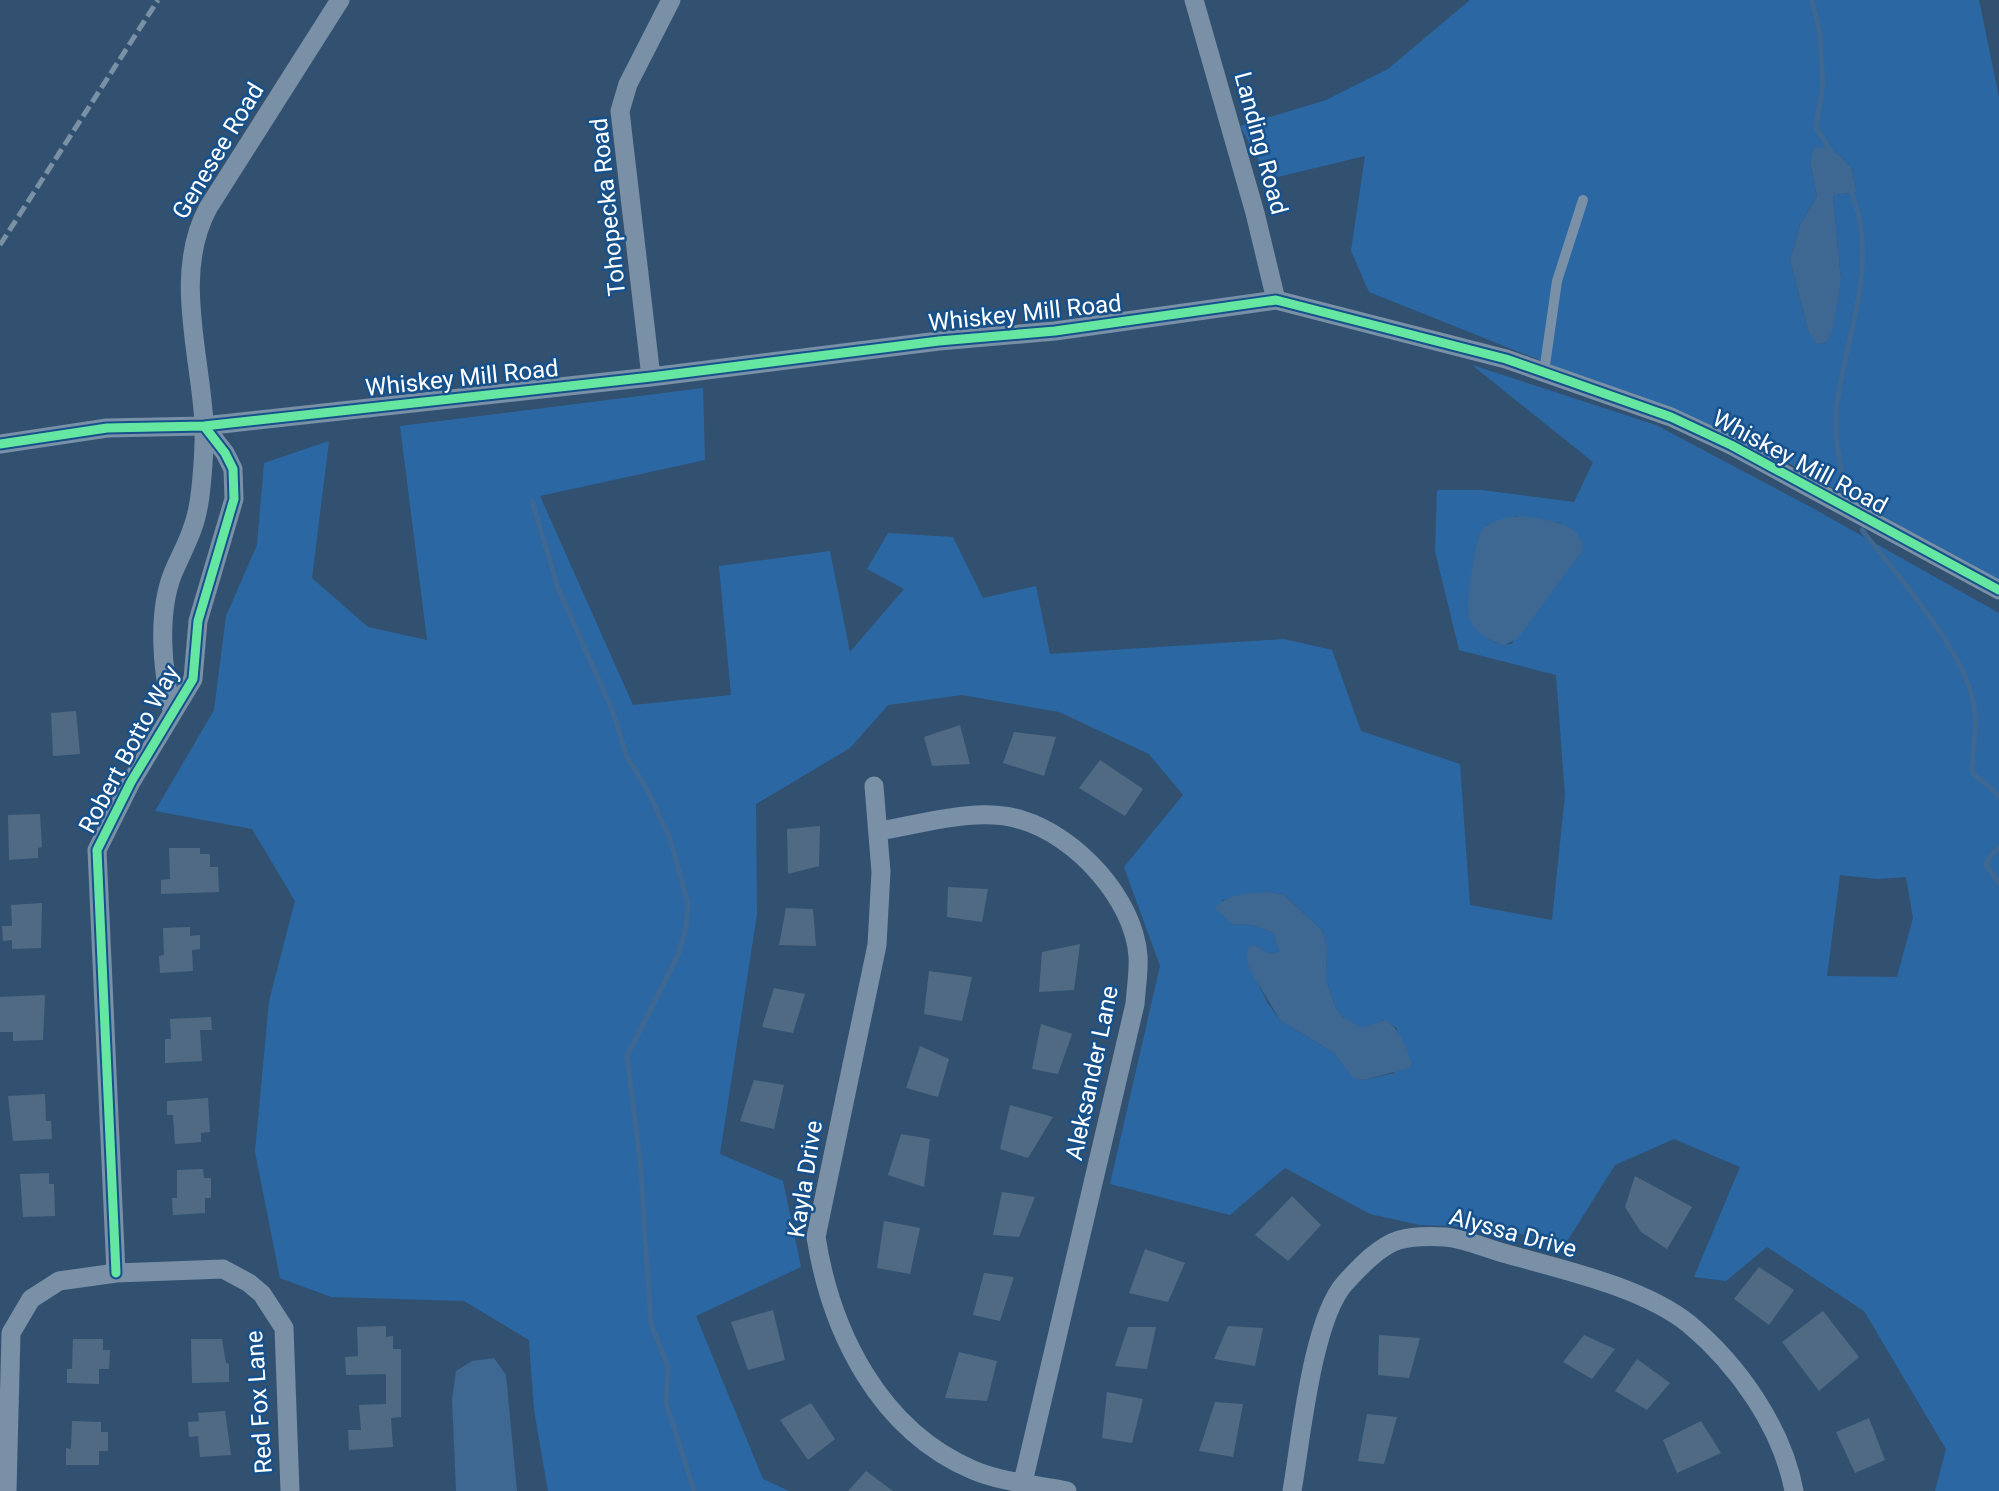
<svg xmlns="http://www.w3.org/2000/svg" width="1999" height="1491" viewBox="0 0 1999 1491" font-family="Roboto,sans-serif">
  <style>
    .green { fill: #2b68a3; fill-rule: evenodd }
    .water { fill: #3e6791 }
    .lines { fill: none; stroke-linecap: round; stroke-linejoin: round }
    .stream { stroke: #3e6791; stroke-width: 5 }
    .building { fill: #506a83 }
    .lane { stroke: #7990a6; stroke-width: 10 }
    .street { stroke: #7990a6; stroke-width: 19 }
    .rail { stroke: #7a90a4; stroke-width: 5; stroke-dasharray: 12 5; stroke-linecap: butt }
    .cycleway-casing { stroke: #17518c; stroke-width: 13 }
    .cycleway { stroke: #66e7a1; stroke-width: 9 }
    .labels { text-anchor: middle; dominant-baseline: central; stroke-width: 5; stroke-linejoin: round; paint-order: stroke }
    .street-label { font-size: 24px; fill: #fff; stroke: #17518c }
  </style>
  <rect width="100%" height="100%" fill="#325171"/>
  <path class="green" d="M1470,0h509l20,97v484l-234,-131 -396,-158 -18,-41 14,-95 -96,23 -29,-53 86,-26 62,-31zM1830,147l21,20 6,25 -24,3 8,85 -14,62 -9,2 -9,-11 -19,-72 10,-36 17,-29 -7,-33z
    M1472,365l184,60 151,80 192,108v878h-64l11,-42 -82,-138 -97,-64 -41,34 -32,-4 46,-110 -66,-28 -59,26 -49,78 -74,-15 -72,-3 -50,-11 -85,-46 -55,47 -120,-31 50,-218 -36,-99 59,-72 -34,-41 -90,-42 -97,-17 -74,10 -38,43 -94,56 1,110 -37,240 63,27 18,86 -105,49 67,163 26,12h-241l-14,-81 -5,-70 -65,-39 -133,-4 -51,-19 -25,-126 14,-151 26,-100 -43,-72 -97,-18 59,-101 12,-94 31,-71 7,-82 65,-22 -17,137 56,49 59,13 -27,-214 303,-38 2,72 -165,36 93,209 98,-10 -12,-129 111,-15 20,101 54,-63 -37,-20 21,-36 65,4 30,61 53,-12 14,68 234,-15 48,11 29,81 99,33 10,141 82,15 13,-125 -9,-120 -97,-25 -24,-99 2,-61h45l92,12 19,-40zM1516,516l45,7 -49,121c-19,3 -31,-10 -42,-23l17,-96zM1840,875l38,4 28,-2 7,41 -16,59 -70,-1zM1271,892l13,3 38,35 5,16 -1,34 10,28 7,9 19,12 22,-9 13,8 -2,45 -31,7 -10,-2 -20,-25 -54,-33 -13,-18 -21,-43 9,-14 15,9 9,-2 -5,-19 -22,-8 -20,-1 -10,-24z"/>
  <path class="water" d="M1830,147l21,20 6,25 -24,3 8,85 -8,48 -6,14 -10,2 -8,-11 -19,-72 10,-36 17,-29 -7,-33 4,-15z
    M1523,516c22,4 59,5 60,34l-65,88 -13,7c-14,-3 -28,-11 -35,-24 -6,-11 5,-82 12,-91 9,-10 29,-14 41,-14z
    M1271,892l13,3 38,35 5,16 -1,34 10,28 7,9 19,11 23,-8c15,8 21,27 27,44l-3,4 -45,12 -11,-2 -19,-25 -54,-33 -29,-48 -5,-13 3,-12 6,-2 15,9 9,-2 -5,-19 -22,-8 -20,-1 -17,-16c13,-15 37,-15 56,-16z
    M494,1358l12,17 11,116h-61l-4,-91 4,-29 16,-10z"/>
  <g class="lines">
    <path class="stream" d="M1812,0l8,34 3,50 -7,43 15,24
      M1846,494c-6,-31 -13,-59 -9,-90 9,-69 45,-149 12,-216
      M532,501l26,87 55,124 14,45 20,32 23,50 18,64 -2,24 -8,28 -51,101 13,105 11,163 17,43 -2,35 28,89
      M1862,530c34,44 96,113 110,166 7,25 1,50 0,75 8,12 20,14 27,26
      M1999,848l-11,11 -2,6 13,18"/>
  </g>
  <path class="building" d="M76,711l4,43 -27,2 -2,-43z
    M960,725l10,39 -38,2 -8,-29z
    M1014,732l42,5 -12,39 -41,-13z
    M1100,760l43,29 -18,27 -46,-28z
    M40,814l2,33 -4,1v10l-29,2 -1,-45z
    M820,826l-1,40 -31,8 -1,-45z
    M169,848h31v6h10v13h8l1,25 -58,2v-14l9,-1z
    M948,887l40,2 -6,33 -35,-5z
    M42,903l-1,45 -29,1v-9l-9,1 -1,-15h10l-1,-21z
    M786,908l27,1 3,37 -37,-1z
    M190,927v9l10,-1v14l-8,1 1,21 -33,2 -1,-17 5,-1 -1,-27z
    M1080,944l-6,46 -35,2 3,-40z
    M929,971l43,6 -10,44 -38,-7z
    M774,988l31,6 -12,39 -31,-6z
    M45,995l-2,45 -30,1v-9h-13v-35z
    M211,1017l1,13h-12l2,31 -37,2v-24h6l-1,-20z
    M1041,1024l31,10 -14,40 -26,-5z
    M920,1046l29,13 -11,38 -32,-9z
    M754,1080l30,5 -10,44 -34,-8z
    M45,1094l1,27h5l1,18 -39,2 -5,-45z
    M208,1098l2,34 -9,1v9l-26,2 -2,-29h-6v-14z
    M1010,1105l43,12 -25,41 -28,-9z
    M901,1134l29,5 -6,48 -36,-12z
    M203,1169l1,9h7v20h-6v15l-32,2 -1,-17h5v-28z
    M49,1173v11h5l1,32 -32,1 -3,-43z
    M1635,1176l57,31 -25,42 -26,-17 -16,-25z
    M1002,1192l33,5 -16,40 -26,-2z
    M1292,1196l29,29 -33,36 -33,-26z
    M884,1221l36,7 -10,46 -33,-6z
    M1145,1249l40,14 -17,39 -39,-9z
    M1759,1267l35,23 -25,35 -35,-26z
    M984,1273l30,4 -14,44 -27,-6z
    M773,1310l12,50 -37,10 -17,-48z
    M1823,1311l36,46 -40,34 -37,-49z
    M386,1326v11l7,-1v13h8v68l-10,1 2,29 -44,3 -1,-20h13l-2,-25 27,-1v-30l-40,1 -1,-18 13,-1 -1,-29z
    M1228,1326l35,2 -8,38 -41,-7z
    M1128,1327h28l-9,42 -32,-3z
    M1379,1335l41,3 -11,40 -31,-3z
    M1584,1335l31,14 -23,30 -29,-17z
    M73,1339h30v11h7l-1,19h-10v15l-32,-1v-14h5z
    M191,1339h31l4,24 3,1v18l-37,1z
    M959,1352l38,9 -10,40 -42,-3z
    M1637,1359l33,24 -23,27 -32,-19z
    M1107,1392l36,7 -11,44 -30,-5z
    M1215,1402l28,2 -10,53 -34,-6z
    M811,1403l24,36 -27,21 -28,-40z
    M225,1411l6,44 -31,2 -2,-21 -9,1 -1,-15 11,-1 -1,-8z
    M1367,1414l30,3 -13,47 -26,-3z
    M1869,1418l16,42 -30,13 -19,-41z
    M72,1421l29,1v10h7v19h-9v14h-33v-17l5,1z
    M1701,1421l20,32 -44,20 -14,-33z
    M866,1471l27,20h-45z"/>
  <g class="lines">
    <path class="lane" d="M1544,372l13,-91 26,-81"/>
    <path class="street" d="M1194,0l61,213 21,87
      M651,377l-31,-266 8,-27 43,-84
      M0,444l107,-16 97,-2 447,-49 288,-36 116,-10 221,-31 230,59 165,58 60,28 268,145
      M172,710c-10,-40 -15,-97 1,-137 9,-21 21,-42 25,-65 4,-19 7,-66 6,-85 -4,-71 -31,-150 4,-215l132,-208
      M874,786l7,86 -4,73 -61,292c15,95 63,193 157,233 28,12 64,15 94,21
      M879,831c44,-7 99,-25 143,-11 54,16 112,79 116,136 1,16 -2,33 -3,48l-112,478
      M116,1273l-19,-423 34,-68 62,-103 5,-58 36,-122 -1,-30 -8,-16 -21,-27
      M7,1491l4,-158 20,-34 28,-18 57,-8 107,-4 26,14 13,11 22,34 6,163
      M1292,1491c9,-52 20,-171 53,-208 14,-15 34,-37 54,-43 14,-4 32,-4 47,-3 20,2 42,12 61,17 56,16 136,33 182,70 49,41 93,103 105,167"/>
    <path class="rail" d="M0,245l158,-245"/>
    <g class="cycleway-casing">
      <path id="cycleway" d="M0,444l107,-16 97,-2 447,-49 288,-36 116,-10 221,-31 230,59 165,58 60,28 268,145
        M116,1273l-19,-423 34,-68 62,-103 5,-58 36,-122 -1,-30 -8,-16 -21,-27"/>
    </g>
    <use href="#cycleway" class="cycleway"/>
  </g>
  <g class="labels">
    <g class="street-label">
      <text transform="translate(1261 143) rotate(75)">Landing Road</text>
      <text transform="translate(218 151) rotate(-59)">Genesee Road</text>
      <text transform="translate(608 207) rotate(-96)">Tohopecka Road</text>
      <text transform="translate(1025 313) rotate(-6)">Whiskey Mill Road</text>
      <text transform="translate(462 378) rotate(-6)">Whiskey Mill Road</text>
      <text transform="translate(1800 462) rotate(28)">Whiskey Mill Road</text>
      <text transform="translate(129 749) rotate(-62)">Robert Botto Way</text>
      <text transform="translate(1092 1073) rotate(-78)">Aleksander Lane</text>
      <text transform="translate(805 1179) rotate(-81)">Kayla Drive</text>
      <text transform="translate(1513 1233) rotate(15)">Alyssa Drive</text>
      <text transform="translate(259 1402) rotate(-94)">Red Fox Lane</text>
    </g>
  </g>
</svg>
